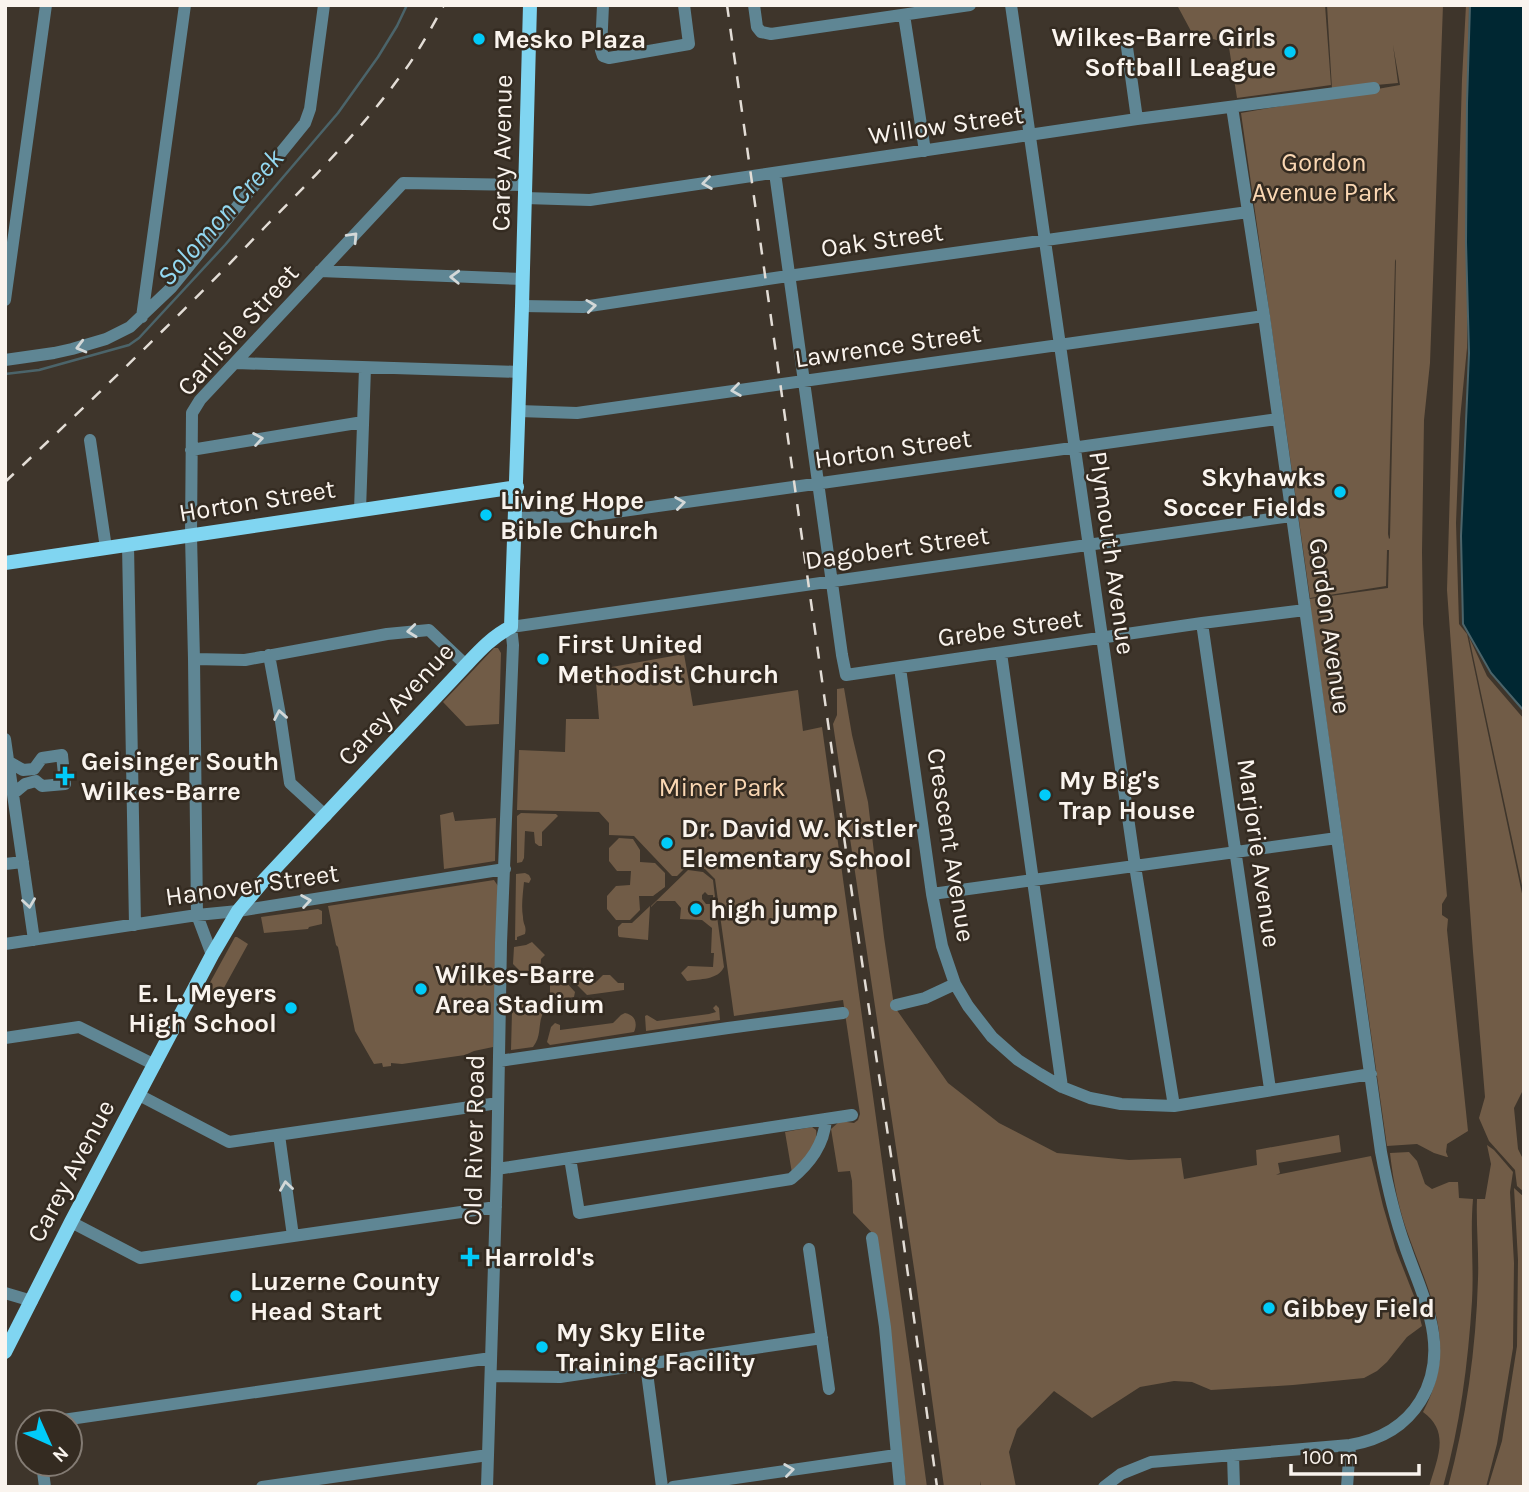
<svg xmlns="http://www.w3.org/2000/svg" width="1529" height="1492" viewBox="0 0 1529 1492" font-family="Karla,sans-serif">
  <style>
    .green { fill: #715c47; fill-rule: evenodd }
    .water { fill: #002732; stroke: #4b646a; stroke-width: 2 }
    .lines { fill: none; stroke-linecap: round; stroke-linejoin: round }
    .stream { stroke: #4b646a; stroke-width: 2.5 }
    .minor { stroke: #5f8694; stroke-width: 12 }
    .major { stroke: #80d5f1; stroke-width: 14 }
    .rail { stroke: #e3ddd6; stroke-width: 2.5; stroke-dasharray: 12 12; stroke-linecap: butt }
    .oneway { stroke: #d3d8d8 }
    .poi-dot { fill: #01cbf9; stroke: #342b21; stroke-width: 2.5 }
    .labels { text-anchor: middle; dominant-baseline: central; stroke-width: 5; stroke-linejoin: round; paint-order: stroke }
    .poi-label { font-size: 26px; font-weight: bold; fill: #faf4ee; stroke: #342b21; text-anchor: start }
    .street-label { font-size: 26px; fill: #faf4ee; stroke: #342b21 }
    .park-label { font-size: 26px; fill: #fad7b3; stroke: #342b21 }
    .water-label { font-size: 28px; font-style: italic; fill: #93d8f1; stroke: #342b21 }
  </style>
  <rect width="100%" height="100%" fill="#3e352b"/>
  <path class="green" d="M1177,5h148l6,80 -94,13 -9,-57h-8l-28,-8z
    M1327,5h116l-13,358 -6,57 -2,132 1,72 24,272 -5,8v11l6,4 -1,11 21,201 -21,13 -1,8 2,5h-1l-13,-4 -17,-9 -30,2 -78,-547 79,-11 1,-38h-2l-1,36 -76,12 -69,-485 159,-28 -7,-40 5,38 -66,6zM1396,259l-6,279 -1,1 -1,-5 7,-273z
    M1466,5h3l-2,343 -7,71 -4,104 3,101 8,10 57,269v185l-10,20 4,41 6,12v31l-7,-6 -2,-16 -26,-29 -10,-23 6,-21 -12,-145 -26,-362 15,-511z
    M1469,637l18,39 37,43v176z
    M494,648h4l3,5 -2,71 -33,2 -23,-24z
    M684,654l9,52 105,-16 5,41 19,-4 105,760h-21l-29,-249 -24,-25 -1,-32 -2,-10 -12,1 -7,-43 9,-8 14,2 4,-3 2,-6 -17,-114 -109,16 -19,-137 -10,-10 -18,-3 -10,10h-5l-38,-40 -25,-1v-12l-10,-11 -82,-2 2,-60 46,2 1,-33h33l-4,-49z
    M844,688l8,47 16,67 16,135 10,69 54,77 51,40 58,30 72,7 52,-2 3,21 73,-14 -1,-15 83,-15 2,17 -63,11 2,10 -4,2 95,-19 12,50 13,44 18,46 8,30 -15,11 -20,25 -10,9 -13,7 -71,7 -82,5 -19,-8 -18,-1 -34,6 -48,31 -38,-27 -37,38 -8,23 7,35h-35v-6l-1,6h-36l-28,-205 -83,-558 4,-9v-26z
    M453,812l2,9 41,-3 -1,43 -51,8 -4,-54z
    M521,813l35,1 2,2 -16,16v14h-3l-4,-3 -1,-11 -9,-1 -1,27 -2,4 -5,1v-47z
    M619,838l14,1 7,11v12l15,1 10,10v14l-12,9h-14l1,14 -10,10h-14l-9,-11v-13l9,-10 14,-1 1,-14h-14l-8,-10v-13z
    M688,870l15,2 10,8 2,17 -2,1v-3h-5l-3,-3 -3,3v4l4,5h6l4,5 8,58c-6,13 -24,12 -37,14l-6,-8 7,-7 25,1 1,-14h-3l1,-25 -10,-8 -22,-1 1,-11 -6,-7h-18l-6,6v-1z
    M525,873l4,2 2,4 -2,4 -5,-1c-1,11 -3,24 -1,35 0,8 4,9 2,17l-8,3v3h-2l1,-66z
    M494,880l4,6 -5,161 -19,4 -9,4 -63,9 -11,-1v3l-8,1 -1,-4 -8,1 -19,-33 -17,-84 -2,-2 -8,-39z
    M650,906l-2,34 -29,-3 -1,-2v-8l4,-4h10z
    M318,909l4,2v13l-13,3 -1,2 -44,4 -3,-16z
    M235,937h2l11,7 -28,51 -13,-7z
    M532,942l13,13 -4,4 -1,13 -12,-1 -4,4 -11,-11 1,-17 12,-2z
    M572,974l8,8 15,1 8,-8h7l8,8h6v7l-37,5 -18,-18z
    M565,981l10,11 -1,5 -26,4 -2,-2 4,-4v-13z
    M523,1000l4,4 12,1 4,-4 5,5c-13,14 -4,27 -15,41l-22,3 1,-39z
    M716,1005l3,3 1,12 -74,11 -1,-15 2,-1 10,6 52,-7 7,-2 -3,-4z
    M625,1013c10,2 13,10 9,19l-84,13 -3,-3 4,-15 4,-4 5,2v5l53,-7 8,-8z
    M812,1127l4,3c3,17 -14,31 -24,43l-7,-41z
    M1487,1145l7,5 19,22 -3,20 4,71 -1,85 -16,96 -11,43h-38c18,-68 28,-138 30,-208 1,-26 -2,-53 -1,-80h8l6,-35z
    M1409,1152l8,9 8,23 7,5 17,-7h9l1,16 14,1c-3,34 1,68 -1,102 -4,63 -12,125 -29,186h-14c8,-28 22,-55 -6,-75 35,-67 9,-111 -14,-175 -10,-27 -16,-56 -19,-84z
    M1514,1188l10,9v290h-36l14,-46 15,-95 1,-86z"/>
  <path class="water" d="M1470,5h54v706l-33,-38 -28,-49 -2,-88 8,-183 -3,-111 1,-139z"/>
  <g class="lines">
    <path class="stream" d="M5,374l34,-4 90,-25 10,-7 86,-93 113,-132 40,-56 19,-31 10,-21"/>
    <path class="minor" d="M603,5l-2,45 2,6 6,2 80,-14 -5,-39
      M754,5l3,22 4,5 10,2 199,-29
      M1011,5l124,861 39,240
      M904,15l21,136
      M1126,40l11,79
      M775,173l67,482 4,20 356,-52 103,-13
      M525,198l65,2 547,-81 237,-31
      M320,271l203,8
      M5,300l41,-295
      M522,306l61,1 205,-31 460,-64
      M142,317l43,-312
      M5,360l49,-7 18,-4 34,-10 24,-12 41,-39 134,-165 5,-14 14,-104
      M236,363l284,9
      M519,411l58,2 687,-97
      M90,440l16,108
      M191,450l172,-28
      M360,510l5,-142
      M515,518l72,-2 690,-97
      M128,545l7,380
      M1202,623l68,466
      M1001,653l61,434
      M269,655l11,60 10,68 36,33
      M194,659l51,1 142,-26 42,-4 37,35
      M900,668l32,226 10,52 13,38 13,22 24,31 26,23 22,14 22,13 28,11 31,6 53,2 197,-32
      M5,739l29,201
      M9,762l14,8 11,-1 8,-11 20,-3 3,29 -23,2 -6,-5 -11,3 -12,10
      M5,864l18,-2
      M932,894l405,-56
      M5,944l192,-29 41,-4 267,-42
      M212,955l-15,-40 -3,-256 -3,-123 1,-123 8,-13 203,-217 123,2
      M896,1005l29,-7 30,-14
      M5,1038l74,-11 76,38
      M499,1061l229,-33 115,-15
      M139,1095l90,47 269,-39
      M279,1135l14,101
      M570,1158l9,55 212,-34c19,-16 33,-34 35,-60
      M497,1169l355,-54
      M71,1222l69,36 356,-51
      M872,1238l13,89 15,160
      M809,1249l20,140
      M5,1293l27,8
      M646,1365l16,122
      M491,1376l69,1 262,-39
      M49,1422l442,-64
      M1233,1455l1,32
      M42,1464l3,23
      M262,1487l226,-32
      M487,1487l10,-318 4,-226 12,-298 -2,-18 780,-111
      M673,1487l223,-32
      M1104,1487l17,-13 30,-12 199,-17c65,-11 96,-64 80,-127 -6,-25 -17,-48 -25,-72 -11,-30 -18,-62 -24,-94l-117,-836 -32,-209
      M1347,1487l3,-42"/>
    <path class="major" d="M5,563l512,-76
      M5,1352l66,-130 141,-267 26,-44 27,-32 201,-214c14,-15 27,-29 45,-38l11,-321 8,-301"/>
    <path class="rail" d="M727,5l128,910 44,294 38,278
      M5,482c88,-83 175,-166 259,-254 47,-48 95,-96 135,-150 18,-23 31,-48 45,-73"/>
  </g>
  <defs><path id="oneway-chevron" d="M-2-3.5L2.5 0L-2 3.5" fill="none" stroke-width="1.6" stroke-linecap="round" stroke-linejoin="round" transform="scale(1.75)"/></defs>
  <g class="oneway">
    <use href="#oneway-chevron" transform="translate(707 183) rotate(172)"/>
    <use href="#oneway-chevron" transform="translate(353 237) rotate(-47)"/>
    <use href="#oneway-chevron" transform="translate(455 277) rotate(-178)"/>
    <use href="#oneway-chevron" transform="translate(591 306) rotate(-7)"/>
    <use href="#oneway-chevron" transform="translate(81 347) rotate(165)"/>
    <use href="#oneway-chevron" transform="translate(736 390) rotate(172)"/>
    <use href="#oneway-chevron" transform="translate(258 439) rotate(-9)"/>
    <use href="#oneway-chevron" transform="translate(680 503) rotate(-8)"/>
    <use href="#oneway-chevron" transform="translate(412 631) rotate(174)"/>
    <use href="#oneway-chevron" transform="translate(280 715) rotate(-100)"/>
    <use href="#oneway-chevron" transform="translate(306 901) rotate(-9)"/>
    <use href="#oneway-chevron" transform="translate(29 903) rotate(82)"/>
    <use href="#oneway-chevron" transform="translate(286 1186) rotate(-98)"/>
    <use href="#oneway-chevron" transform="translate(789 1470) rotate(-8)"/>
  </g>
  <g class="poi-dot">
    <circle cx="479" cy="39" r="7"/>
    <circle cx="1290" cy="52" r="7"/>
    <circle cx="1340" cy="492" r="7"/>
    <circle cx="486" cy="515" r="7"/>
    <circle cx="543" cy="659" r="7"/>
    <path d="M61.5 765.5h7v7h7v7h-7v7h-7v-7h-7v-7h7z"/>
    <circle cx="1045" cy="795" r="7"/>
    <circle cx="667" cy="843" r="7"/>
    <circle cx="696" cy="909" r="7"/>
    <circle cx="421" cy="989" r="7"/>
    <circle cx="291" cy="1008" r="7"/>
    <path d="M466.5 1246.5h7v7h7v7h-7v7h-7v-7h-7v-7h7z"/>
    <circle cx="236" cy="1296" r="7"/>
    <circle cx="1269" cy="1308" r="7"/>
    <circle cx="542" cy="1347" r="7"/>
  </g>
  <g class="labels">
    <g class="poi-label">
      <text x="1276" y="37" text-anchor="end">Wilkes-Barre Girls<tspan x="1276" dy="30">Softball League</tspan></text>
      <text x="493" y="39">Mesko Plaza</text>
      <text x="1326" y="477" text-anchor="end">Skyhawks<tspan x="1326" dy="30">Soccer Fields</tspan></text>
      <text x="500" y="500">Living Hope<tspan x="500" dy="30">Bible Church</tspan></text>
      <text x="557" y="644">First United<tspan x="557" dy="30">Methodist Church</tspan></text>
      <text x="81" y="761">Geisinger South<tspan x="81" dy="30">Wilkes-Barre</tspan></text>
      <text x="1059" y="780">My Big's<tspan x="1059" dy="30">Trap House</tspan></text>
      <text x="681" y="828">Dr. David W. Kistler<tspan x="681" dy="30">Elementary School</tspan></text>
      <text x="710" y="909">high jump</text>
      <text x="435" y="974">Wilkes-Barre<tspan x="435" dy="30">Area Stadium</tspan></text>
      <text x="277" y="993" text-anchor="end">E. L. Meyers<tspan x="277" dy="30">High School</tspan></text>
      <text x="484" y="1257">Harrold's</text>
      <text x="250" y="1281">Luzerne County<tspan x="250" dy="30">Head Start</tspan></text>
      <text x="1283" y="1308">Gibbey Field</text>
      <text x="556" y="1332">My Sky Elite<tspan x="556" dy="30">Training Facility</tspan></text>
    </g>
    <g class="street-label">
      <text transform="translate(946 125) rotate(-8)">Willow Street</text>
      <text transform="translate(502 153) rotate(-89)">Carey Avenue</text>
      <text transform="translate(882 240) rotate(-8)">Oak Street</text>
      <text transform="translate(238 330) rotate(-48)">Carlisle Street</text>
      <text transform="translate(888 346) rotate(-8)">Lawrence Street</text>
      <text transform="translate(893 449) rotate(-8)">Horton Street</text>
      <text transform="translate(257 501) rotate(-9)">Horton Street</text>
      <text transform="translate(897 548) rotate(-8)">Dagobert Street</text>
      <text transform="translate(1112 553) rotate(82)">Plymouth Avenue</text>
      <text transform="translate(1330 626) rotate(82)">Gordon Avenue</text>
      <text transform="translate(1010 628) rotate(-8)">Grebe Street</text>
      <text transform="translate(396 704) rotate(-47)">Carey Avenue</text>
      <text transform="translate(951 845) rotate(81)">Crescent Avenue</text>
      <text transform="translate(1259 853) rotate(82)">Marjorie Avenue</text>
      <text transform="translate(252 885) rotate(-8)">Hanover Street</text>
      <text transform="translate(474 1140) rotate(-89)">Old River Road</text>
      <text transform="translate(71 1171) rotate(-62)">Carey Avenue</text>
    </g>
    <g class="park-label">
      <text x="1324" y="162">Gordon<tspan x="1324" dy="30">Avenue Park</tspan></text>
      <text x="722" y="787">Miner Park</text>
    </g>
    <g class="water-label">
      <text transform="translate(220 217) rotate(-48)">Solomon Creek</text>
    </g>
  </g>
  <rect width="1529" height="1492" fill="none" stroke="#faf4ee" stroke-width="14"/>
  <g transform="translate(49 1443) rotate(135)"><circle r="33" fill="#342b21" stroke="#837b73" stroke-width="2"/>
  <path d="M0-5L12 26L0 18L-12 26Z" fill="#01cbf9"/>
  <text y="-10" font-size="19" font-weight="bold" text-anchor="middle" fill="#faf4ee">N</text>
  </g>
  <path d="M1291 1464v10h128v-10" fill="none" stroke="#faf4ee" stroke-width="3.5"/>
  <text x="1302" y="1464" font-size="21" fill="#faf4ee" stroke="#342b21" stroke-width="5" paint-order="stroke">100 m</text>
</svg>
